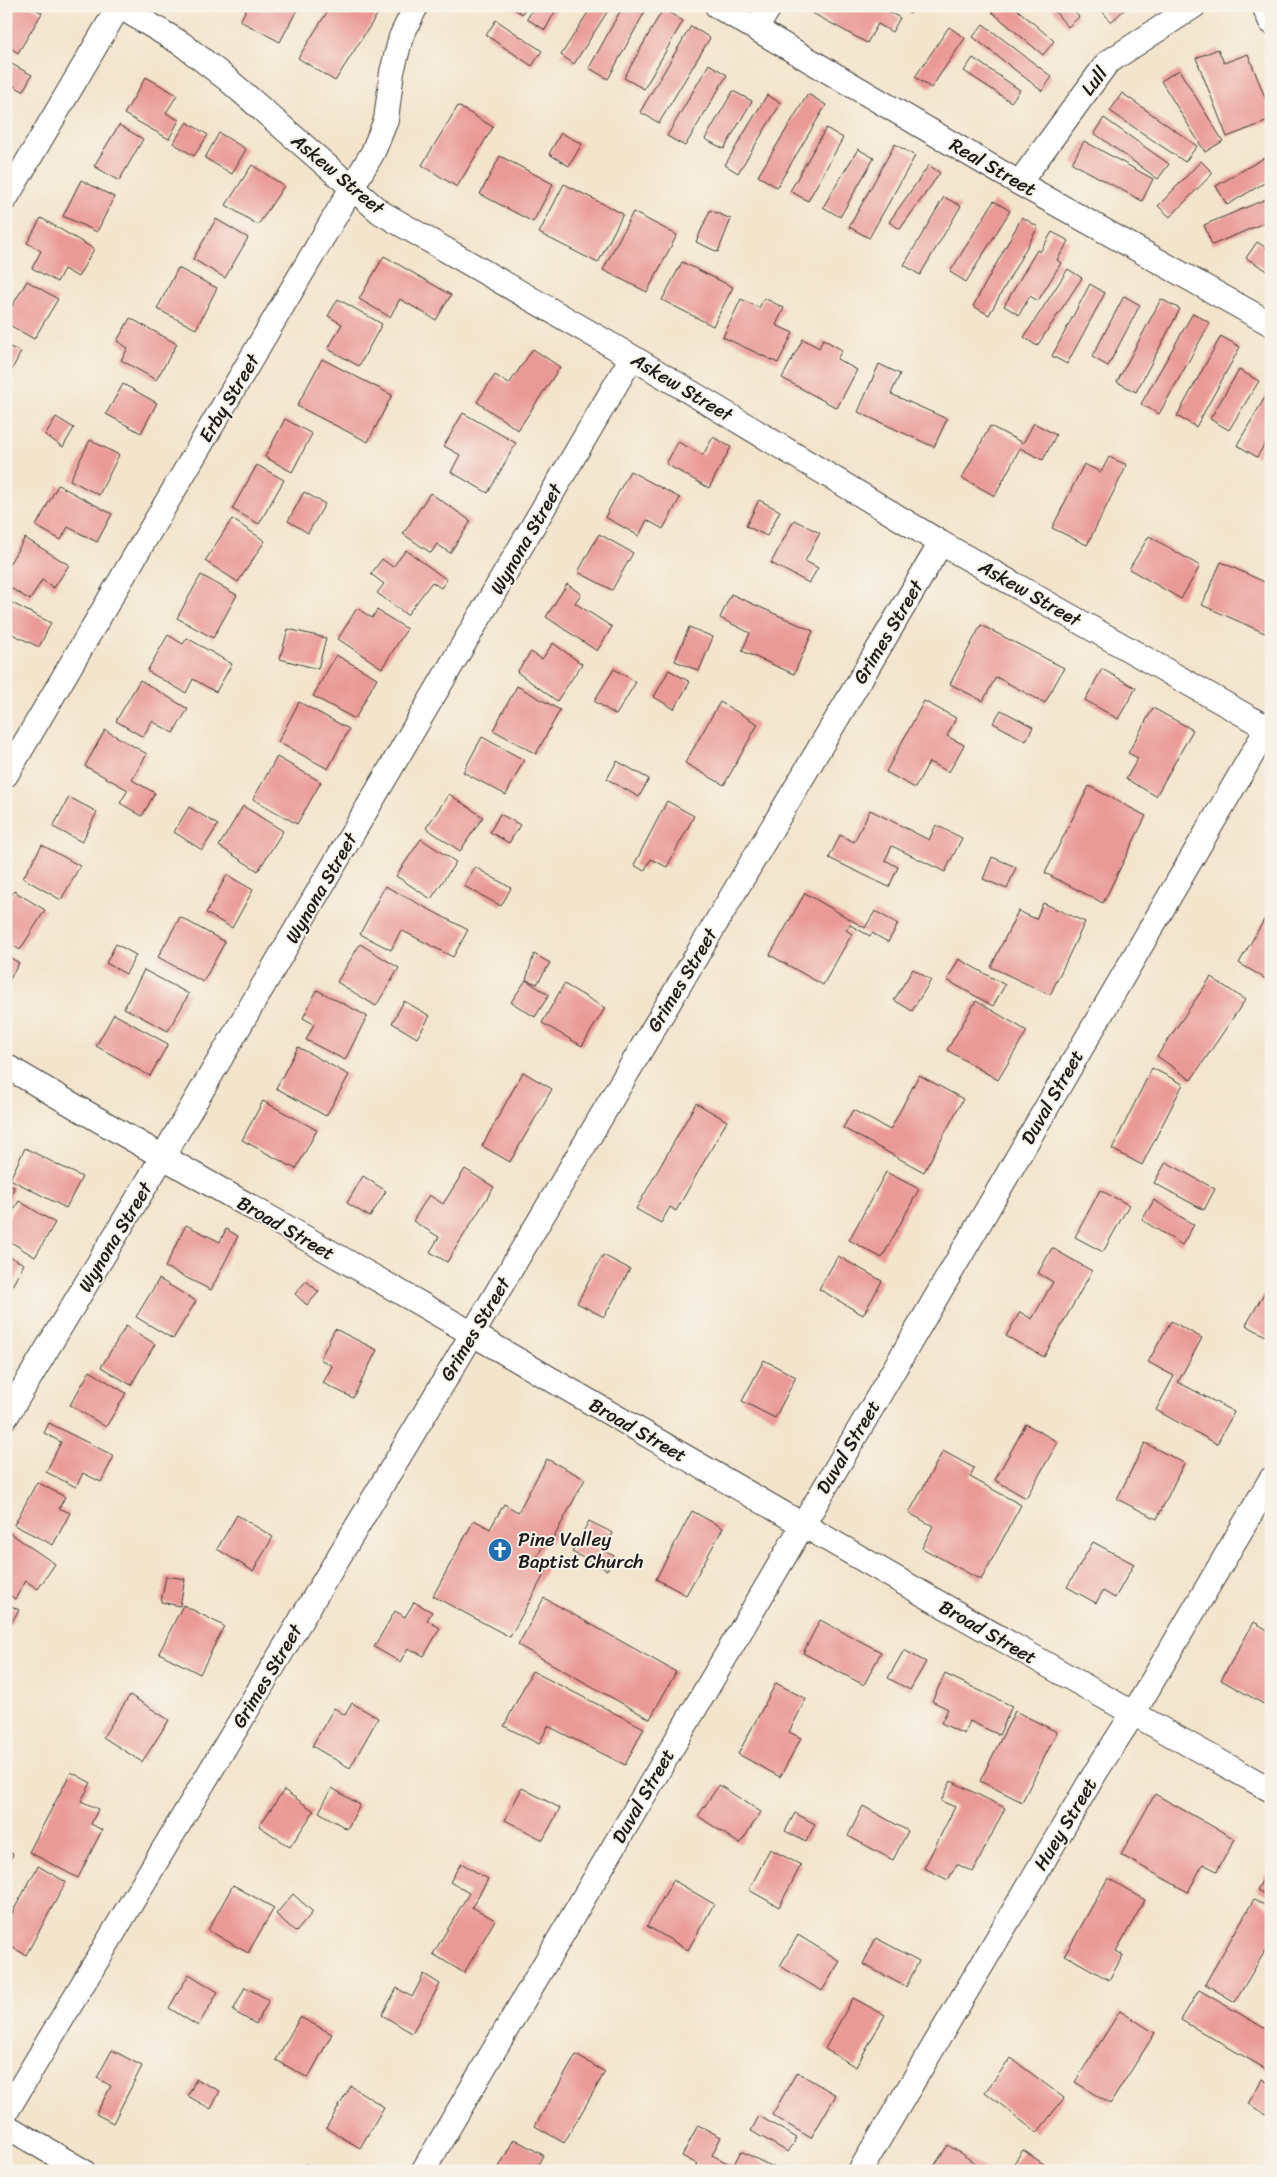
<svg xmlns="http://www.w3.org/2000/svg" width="1277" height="2177" viewBox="0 0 1277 2177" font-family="Sriracha,sans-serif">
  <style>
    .building { fill: #ea9a96 }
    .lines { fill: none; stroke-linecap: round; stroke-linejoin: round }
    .minor-casing { stroke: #3c3a36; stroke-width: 26 }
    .minor { stroke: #fff; stroke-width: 24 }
    .labels { text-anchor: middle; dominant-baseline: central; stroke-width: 4; stroke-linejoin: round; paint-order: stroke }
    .street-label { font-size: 19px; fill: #1c1c1c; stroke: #f7f3e8 }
    .poi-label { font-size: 19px; fill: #1c1c1c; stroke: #f7f3e8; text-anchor: start }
  </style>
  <rect width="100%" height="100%" fill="#f7f3e8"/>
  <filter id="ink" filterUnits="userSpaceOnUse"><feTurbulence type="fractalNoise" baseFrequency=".02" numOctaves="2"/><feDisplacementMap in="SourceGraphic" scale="10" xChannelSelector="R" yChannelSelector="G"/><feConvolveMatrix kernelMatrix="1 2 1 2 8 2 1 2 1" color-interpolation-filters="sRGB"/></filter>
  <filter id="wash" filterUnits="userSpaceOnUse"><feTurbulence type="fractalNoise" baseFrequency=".0096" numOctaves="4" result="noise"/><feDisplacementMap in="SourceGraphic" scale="20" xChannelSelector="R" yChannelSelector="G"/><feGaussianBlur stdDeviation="1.12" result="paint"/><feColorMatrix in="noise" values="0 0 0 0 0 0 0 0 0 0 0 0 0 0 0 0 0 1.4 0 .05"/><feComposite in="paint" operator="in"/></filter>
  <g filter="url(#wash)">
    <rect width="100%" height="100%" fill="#f3e4cc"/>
    <g id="blocks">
      <path class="building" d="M6,6h25l11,7 -24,40 -12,-8z
        M248,6h51l-19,36 -40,-21z
        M331,6l51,1 -47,74 -37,-23z
        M510,6h16l-4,8z
        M535,6h23l-13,24 -18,-11z
        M592,6h19l-37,58 -13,-9z
        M623,6h25l-40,73 -19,-11z
        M806,6h73l21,12 -8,14 -14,-8 -11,19 -62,-34z
        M901,6h15l-6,8z
        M996,6h17l41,35 -11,14 -51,-43z
        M1050,6h19l10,11 -11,10z
        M1098,6h23l3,4 -13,12z
        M663,9l20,12 -39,68 -20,-11z
        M496,20l46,31 -10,15 -46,-31z
        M983,24l69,53 -10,14 -69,-54z
        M691,26l19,12 -51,85 -19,-11z
        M949,27l16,11 -34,50 -16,-11z
        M1218,49l6,14 24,-9 23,59v7l-44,17 -31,-79z
        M973,58l47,32 -9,12 -47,-31z
        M6,61l26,14 -9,16 -17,-9z
        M709,64l18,11 -42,71 -18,-10z
        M1179,70l44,71 -18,11 -44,-71z
        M146,77l31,18 -11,18 13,7 -10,19 -45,-25z
        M733,91l19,10 -28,48 -19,-10z
        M1122,93l75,53 -12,16 -75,-51z
        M808,94l18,11 -49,82 -19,-11z
        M767,95l14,8 -43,70 -13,-8z
        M458,106l35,21 -36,60 -35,-22z
        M1104,118l65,46 -11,15 -64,-46z
        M187,122l21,13 -14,21 -21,-13z
        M119,125l24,14 -24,42 -25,-15z
        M826,128l17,10 -35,63 -18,-10z
        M219,133l27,16 -14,25 -27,-16z
        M561,133l21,11 -13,22 -20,-12z
        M1084,141l69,38 -11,22 -70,-38z
        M895,144l20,12 -46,82 -20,-11z
        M858,149l16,9 -34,59 -17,-10z
        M1269,155l2,24 -44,26 -11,-19z
        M500,156l53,28 -20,38 -53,-28z
        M1201,161l12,12 -43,44 -12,-11z
        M252,165l32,21 -26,39 -32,-20z
        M929,165l11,8 -40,56 -11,-7z
        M81,180l33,17 -17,35 -34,-16z
        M564,184l59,30 -25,49 -59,-30z
        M944,197l17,9 -41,69 -16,-10z
        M1271,197v23l-59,25 -8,-20z
        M994,201l16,10 -44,71 -16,-10z
        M710,210l21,9 -13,33 -22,-10z
        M633,212l44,23 -30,57 -44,-22z
        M1022,217l16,10 -49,88 -16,-9z
        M41,218l53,31 -16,28 -14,-8 -7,13 -25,-14 9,-17 -14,-8z
        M216,219l32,19 -23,40 -32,-19z
        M1052,232l17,9 -12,19 4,3 -23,38 -8,-5 -11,19 -15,-9 33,-56 3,2z
        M1257,242l14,9v22l-25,-15z
        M384,256l67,39 -15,25 -36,-21 -10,18 -31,-18z
        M682,262l51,25 -20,39 -51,-26z
        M178,268l39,20 -21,41 -39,-20z
        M1068,269l14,9 -45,68 -13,-9z
        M27,281l31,18 -24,40 -28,-16v-7z
        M1090,284l15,9 -38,71 -15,-8z
        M1124,296l16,9 -32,61 -16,-9z
        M764,298l20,10 -8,17 17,8 -15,30 -55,-26 18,-38 18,9z
        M338,299l44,25 -23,42 -31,-17 14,-25 -14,-8z
        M1161,299l19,10 -44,83 -19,-10z
        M1193,313l17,10 -51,91 -18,-10z
        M130,318l47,26 -21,36 -35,-20 7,-12 -11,-7z
        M1221,336l19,11 -44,80 -19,-11z
        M803,339l16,9 4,-9 19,11 -5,9 20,11 -20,38 -55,-30z
        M6,345l15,7 -15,29z
        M533,349l27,18 -42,63 -41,-28 18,-27 14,9z
        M322,359l70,36 -24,47 -71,-36z
        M879,364l21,10 -9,20 56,25 -13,28 -76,-35z
        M1239,370l20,11 -30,49 -19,-11z
        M123,384l34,19 -16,30 -35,-19z
        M1271,387v47l-14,23 -20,-12z
        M463,413l53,30 -28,50 -37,-21 9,-17 -16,-9z
        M56,417l18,11 -11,19 -18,-12z
        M285,419l27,15 -20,38 -27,-15z
        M1034,423l22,12 -13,25 -23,-12 -25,48 -33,-18 28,-52 33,17z
        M713,437l18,10 -22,41 -43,-24 12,-22 25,13z
        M90,440l29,15 -20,40 -29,-15z
        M1109,457l18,8 -40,80 -35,-17 32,-64 17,8z
        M257,465l27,15 -25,44 -27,-15z
        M630,471l50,27 -17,31 -16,-9 -8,16 -34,-19z
        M58,485l54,29 -15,28 -29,-15 -7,13 -25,-14z
        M304,492l21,12 -17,29 -20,-12z
        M430,493l41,28 -21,32 -13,-9 -6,9 -28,-19z
        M759,500l21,11 -13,25 -21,-10z
        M232,519l33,22 -27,41 -33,-21z
        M794,520l26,13 -15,28 13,7 -9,15 -38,-20z
        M599,534l34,19 -21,37 -34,-18z
        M1149,536l51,30 -19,33 -52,-30z
        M25,538l44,27 -15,23 -12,-8 -12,20 -24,-15v-16z
        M406,550l41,30 -6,8 -9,-6 -25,33 -30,-22 7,-9 -13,-10 11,-15 11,8z
        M1221,562l50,23v46l-2,4 -67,-30z
        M201,575l36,20 -24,43 -36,-20z
        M567,584l14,10 -6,9 37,24 -15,24 -51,-34z
        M731,594l82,37 -19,43 -52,-23 8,-18 -30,-15z
        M6,600l45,23 -12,24 -27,-13 -6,12z
        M357,608l15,10 5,-8 30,19 -25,39 -44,-29z
        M981,625l83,43 -19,35 -49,-26 -13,24 -33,-17z
        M689,627l24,10 -14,34 -24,-10z
        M288,629l38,9 -8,31 -38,-10z
        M168,635l15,9 4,-6 45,26 -16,28 -23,-13 -7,14 -39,-22z
        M553,643l29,21 -25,37 -40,-29 14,-20 11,7z
        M336,655l41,23 -22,41 -42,-23z
        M614,669l22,13 -20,33 -22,-14z
        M1102,669l34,19 -18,31 -33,-19z
        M669,670l21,12 -16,27 -20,-12z
        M140,680l48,29 -15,24 -21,-12 -9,16 -27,-16z
        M517,686l43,24 -24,44 -43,-24z
        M924,701l32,17 -9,18 17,9 -15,27 -20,-10 -14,26 -29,-16z
        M299,702l50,27 -21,40 -50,-27z
        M720,702l38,22 -34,61 -39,-22z
        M1153,708l40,22 -37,66 -30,-17 12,-21 -10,-5z
        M1001,710l32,17 -7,14 -33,-18z
        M105,730l42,24 -15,26 23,13 -13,23 -22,-13 8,-13 -43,-24z
        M482,737l42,23 -18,35 -43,-23z
        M277,757l44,25 -24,42 -44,-25z
        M617,761l32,18 -10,18 -32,-18z
        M1089,786l57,30 -43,87 -58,-30z
        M449,794l34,23 -23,34 -34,-23z
        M69,797l28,15 -15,30 -29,-15z
        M667,801l27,15 -27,51 -16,-8 -7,12 -10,-6z
        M243,806l40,25 -25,40 -39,-25z
        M189,807l29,18 -16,25 -28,-18z
        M870,810l59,30 7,-15 26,13 -17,34 -53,-26 -7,14 13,7 -9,20 -60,-29 11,-23 14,7z
        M500,814l20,11 -11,18 -19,-11z
        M421,839l35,23 -25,37 -35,-23z
        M42,845l38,21 -19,34 -38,-22z
        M992,857l24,10 -9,22 -24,-10z
        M475,867l36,21 -10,18 -37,-20z
        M227,875l26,15 -21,38 -26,-15z
        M385,886l83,44 -15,27 -52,-27 -10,20 -31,-16z
        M14,891l31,19 -25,40 -14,-9v-37z
        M805,893l60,35 10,-17 23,13 -10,18 -16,-9 -2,3 -20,-11 -4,5 6,4 -29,51 -53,-30z
        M1043,903l42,19 -35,73 -59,-28 27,-56 18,8z
        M1267,915l4,2v65l-32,-19z
        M180,917l45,25 -22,40 -45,-25z
        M116,944l20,11 -10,19 -20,-11z
        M360,944l39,24 -23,38 -39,-24z
        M534,954l16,9 -13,21 -11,-4 23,15 -14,22 -24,-15 15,-22z
        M6,955l13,8 -13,23z
        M959,959l46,26 -12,21 -46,-26z
        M913,969l18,11 -19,31 -18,-11z
        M144,970l45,24 -21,37 -44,-23z
        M1211,977l34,23 -54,80 -34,-24z
        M564,984l41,24 -23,38 -40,-23z
        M317,990l50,26 -22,44 -39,-20 8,-16 -11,-6z
        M404,1001l26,15 -13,22 -25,-15z
        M976,1001l51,30 -29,49 -51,-30z
        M114,1014l54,30 -18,32 -54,-30z
        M298,1047l51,28 -23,41 -50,-28z
        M1152,1068l31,16 -41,81 -30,-16z
        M523,1072l29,17 -42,73 -28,-16z
        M919,1075l44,24 -39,73 -81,-44 10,-18 37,20z
        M263,1101l54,29 -21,39 -54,-29z
        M696,1103l31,18 -51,90 -6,-4 -9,16 -25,-14z
        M25,1148l57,29 -16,31 -56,-29z
        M1166,1162l49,27 -11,21 -50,-27z
        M465,1169l29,18 -47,75 -17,-10 9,-15 -26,-16 16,-26 14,9z
        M886,1172l33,17 -37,69 -33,-18z
        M363,1176l23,15 -16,26 -23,-14z
        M6,1184l8,3 -7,22h-1z
        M1100,1190l29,15 -26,47 -28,-15z
        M1154,1200l40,25 -12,20 -40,-25z
        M19,1201l36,22 -20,34 -29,-18v-17z
        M186,1225l34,17 6,-13 12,7 -27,54 -46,-23z
        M1052,1248l40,23 -48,86 -38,-21 14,-24 12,7 21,-37 -15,-9z
        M6,1255l18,9 -18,33z
        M603,1255l27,14 -26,48 -27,-14z
        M838,1256l44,25 -19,34 -44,-26z
        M159,1279l37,22 -23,38 -37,-22z
        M306,1281l13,11 -12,13 -12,-11z
        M1271,1281v58l-25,-14z
        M1171,1321l31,17 -24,44 56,30 -17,32 -61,-34 18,-34 -26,-14z
        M126,1326l29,18 -24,41 -30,-18z
        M335,1329l42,21 -24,48 -30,-15 9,-17 -12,-7z
        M764,1360l32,17 -21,41 -33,-17z
        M90,1371l36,22 -20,34 -36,-22z
        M49,1423l65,33 -13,26 -18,-9 -7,14 -30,-15 15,-30 -17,-9z
        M1026,1424l32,18 -32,56 -31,-18z
        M1145,1443l39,20 -27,56 -40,-20z
        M943,1451l31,17 -4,9 51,28 -40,75 -59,-32 11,-22 -24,-13z
        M547,1459l38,20 -34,64 -5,-3 -9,17 13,7 -40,73 -77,-41 41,-76 16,9 14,-25 14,8z
        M37,1482l28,15 -6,11 11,5 -17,32 -39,-20z
        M692,1511l31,17 -37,67 -30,-16z
        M237,1515l36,22 -20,34 -36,-22z
        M589,1521l24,12 -9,18 10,5 -7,14 -35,-18z
        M10,1533l45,31 -17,25 -12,-8 -11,18 -9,-6v-55z
        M1093,1542l41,22 -19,34 -12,-7 -7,12 -29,-16z
        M166,1576l19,3 -5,27 -19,-4z
        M544,1598l132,74 -26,47 -132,-74z
        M414,1602l18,10 -5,8 13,8 -16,28 -16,-8 -8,14 -26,-15 21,-36 10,6z
        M6,1603l13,7 -13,21z
        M183,1605l41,21 -24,48 -41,-21z
        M820,1620l61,32 -17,33 -61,-32z
        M1254,1622l17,10v72l-2,3 -48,-27z
        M904,1650l22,12 -16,28 -22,-12z
        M532,1671l112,57 -19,37 -77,-39 -9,18 -35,-18z
        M945,1674l67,32 -13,29 -29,-14 -6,13 -23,-11 7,-14 -16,-8z
        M776,1683l30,16 -17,33 12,6 -21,39 -42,-23z
        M130,1695l39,25 -27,42 -39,-25z
        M352,1703l26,15 -28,50 -38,-22 22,-38 11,7z
        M1015,1711l42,21 -35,70 -42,-21z
        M71,1772l20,11 -10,18 17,8 -7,15 11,6 -24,48 -49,-26z
        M951,1781l54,27 -32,64 -16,-8 -9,16 -24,-12 31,-61 -14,-6z
        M719,1785l42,27 -21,32 -42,-28z
        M332,1788l28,17 -13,24 -28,-17z
        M522,1788l38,20 -17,32 -38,-20z
        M284,1790l30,21 -24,36 -31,-21z
        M1155,1794l80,45 -18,32 -14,-7 -15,28 -67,-37z
        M863,1806l45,25 -15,29 -45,-24z
        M795,1813l20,11 -9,18 -21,-11z
        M770,1849l31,16 -22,42 -30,-17z
        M6,1850l7,4 -7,13z
        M461,1863l27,16 -16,28 23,13 -31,53 -31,-19 36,-61 -19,-11z
        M1271,1864v33l-14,-7z
        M38,1866l28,16 -40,73 -20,-11v-20z
        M1108,1878l37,22 -29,51 7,4 -14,25 -44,-25z
        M673,1880l41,24 -26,46 -41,-24z
        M233,1885l41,23 -26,45 -40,-23z
        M293,1894l20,18 -17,20 -20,-18z
        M1254,1899l17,10v32l-36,61 -30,-18z
        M798,1935l42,26 -18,30 -42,-25z
        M876,1938l43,23 -13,26 -43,-23z
        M189,1974l29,18 -20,34 -29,-18z
        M424,1974l16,10 -28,49 -30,-18 15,-27 15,9z
        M245,1987l24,13 -13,24 -23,-13z
        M1199,1990l72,42v40l-90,-52z
        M853,1998l32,17 -29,52 -31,-18z
        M1120,2011l35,22 -45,71 -35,-22z
        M300,2017l32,17 -24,44 -32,-18z
        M112,2050l30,16 -29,57 -17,-9 15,-28 -14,-8z
        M576,2055l29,17 -41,71 -29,-17z
        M1011,2058l53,40 -27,35 -52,-41z
        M797,2072l39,23 -25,43 -39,-23z
        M196,2079l24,12 -9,18 -23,-13z
        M1262,2079l9,5v33l-23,-13z
        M351,2086l33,21 -24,41 -34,-20z
        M759,2116l38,22 -9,14 -37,-21z
        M698,2125l23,12 -9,18 21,11 8,-15 33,17 -2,3h-78l3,-7 -15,-8z
        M514,2139l29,16 -8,16h-38z
        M948,2145l39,26h-52l-3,-2z
        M1023,2150l31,21h-35l-7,-5z
        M305,2164l12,7h-16z"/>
    </g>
  </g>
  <g filter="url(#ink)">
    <use href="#blocks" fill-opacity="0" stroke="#3c3a36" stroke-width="1"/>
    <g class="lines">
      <g class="minor-casing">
        <path id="minor" d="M119,6l63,38 45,35 153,133 252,145 309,186 330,187
          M717,6l302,177 252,141
          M1264,6l7,16
          M756,29l14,-23
          M1019,183l88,-120 87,-57
          M6,198l113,-192
          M6,775l367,-623 13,-32 6,-48 9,-35 15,-31
          M6,1066c156,92 314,179 470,270 264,152 528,307 795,454
          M6,1417l156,-259 470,-801
          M6,2112l467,-779 468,-790
          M6,2126l77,45
          M423,2171l451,-767 397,-682
          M860,2171l237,-401 36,-56 138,-235"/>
      </g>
      <use href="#minor" class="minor"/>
    </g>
  </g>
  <defs>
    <g id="church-disc" transform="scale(1.25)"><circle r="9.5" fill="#1f6fb2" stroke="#f7f3e8"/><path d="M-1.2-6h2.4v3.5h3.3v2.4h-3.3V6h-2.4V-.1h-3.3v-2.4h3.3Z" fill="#fff"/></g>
  </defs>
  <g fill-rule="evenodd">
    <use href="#church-disc" x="500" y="1550"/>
  </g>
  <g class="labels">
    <g class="street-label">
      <text transform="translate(1094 81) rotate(-53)">Lull</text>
      <text transform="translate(993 167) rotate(30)">Real Street</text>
      <text transform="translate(338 174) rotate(40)">Askew Street</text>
      <text transform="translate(682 387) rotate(31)">Askew Street</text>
      <text transform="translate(229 398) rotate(-59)">Erby Street</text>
      <text transform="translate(526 539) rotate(-60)">Wynona Street</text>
      <text transform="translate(1030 593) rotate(30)">Askew Street</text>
      <text transform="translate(888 632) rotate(-59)">Grimes Street</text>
      <text transform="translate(321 888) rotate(-60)">Wynona Street</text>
      <text transform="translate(682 980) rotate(-59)">Grimes Street</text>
      <text transform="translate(1052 1097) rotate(-60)">Duval Street</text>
      <text transform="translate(286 1228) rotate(30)">Broad Street</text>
      <text transform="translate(115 1237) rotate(-59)">Wynona Street</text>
      <text transform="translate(475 1329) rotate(-59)">Grimes Street</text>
      <text transform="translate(638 1430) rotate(30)">Broad Street</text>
      <text transform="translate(848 1447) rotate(-59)">Duval Street</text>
      <text transform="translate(988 1632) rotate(30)">Broad Street</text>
      <text transform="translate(267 1676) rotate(-59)">Grimes Street</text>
      <text transform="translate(643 1796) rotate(-60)">Duval Street</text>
      <text transform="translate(1065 1824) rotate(-59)">Huey Street</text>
    </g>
    <g class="poi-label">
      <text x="518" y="1539">Pine Valley<tspan x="518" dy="22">Baptist Church</tspan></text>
    </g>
  </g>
  <rect width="1277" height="2177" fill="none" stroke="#f7f3e8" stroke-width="25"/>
</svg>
